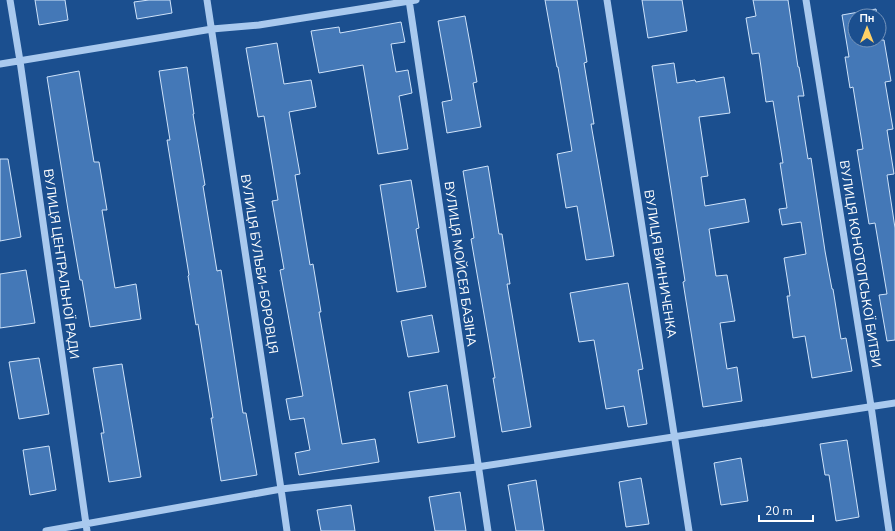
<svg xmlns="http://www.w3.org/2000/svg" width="895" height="531" viewBox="0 0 895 531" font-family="'Nunito Sans',sans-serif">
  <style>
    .building { fill: #4478b7; stroke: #cfe3fa }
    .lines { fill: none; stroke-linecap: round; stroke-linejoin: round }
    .minor { stroke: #a9c9ee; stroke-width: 7 }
    .labels { text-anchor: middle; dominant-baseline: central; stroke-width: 3; stroke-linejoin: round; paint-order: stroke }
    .street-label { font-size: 13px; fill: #fff; stroke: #1b4f8f }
  </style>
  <rect width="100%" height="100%" fill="#1b4f8f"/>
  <path class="building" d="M35,0h30l3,20 -29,5z
    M149,0h21l2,13 -35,6 -3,-17z
    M545,0h32l10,62 -3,1 10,61h-3l23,132 -28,4 -9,-54 -11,2 -9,-54 15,-3 -14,-84h-1z
    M642,0h40l5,31 -39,7z
    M753,0h35l10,67h1l5,29h-6l10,63 3,-1 14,93 7,38h1l8,50 5,-1 6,33 -40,7 -7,-42 -12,2 -6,-42h3l-6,-38 22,-4 -5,-32 -19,3 -3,-16 8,-1 -7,-45h3l-10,-62 -7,1 -7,-49 -7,1 -6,-36 10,-2z
    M876,9l1,7h-22v24h24v-13l2,13h3l7,41 -6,1 8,47 -6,1 7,44 -7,1 8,53v112l-8,1 -8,-46 8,-1 -12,-71 -6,1 -12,-74 6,-1 -10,-62 -3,1 -5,-31h4l-7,-42z
    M465,16l12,66 -4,1 8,44 -34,6 -5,-31 10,-2 -14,-79z
    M401,22l4,20 -14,2 5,28 12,-2 4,23 -13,3 9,53 -30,5 -15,-89 -44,8 -8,-42 28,-4 1,6z
    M277,43l7,41 27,-4 5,27 -27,5 11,62 -5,1 15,90 3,-1 8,48h-2l23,132 33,-5 4,23 -80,13 -4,-22 15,-3 -6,-32 -14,2 -4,-21 17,-3 -23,-126 4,-1 -12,-68 6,-1 -14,-84 -6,1 -12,-69z
    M674,63l3,20 18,-3 1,2 28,-5 6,36 -31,4 9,59 -7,1 4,29 40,-7 4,23 -40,7 7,47 11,-1 8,46 -15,2 7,46 10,-2 5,34 -39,6 -20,-125 2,-1 -33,-215z
    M187,67l7,47h-1l12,71 -2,1 14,85 4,-1 22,143h3l11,62 -36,6 -10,-63h2l-15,-94 -2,1 -8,-49 1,-1 -22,-135h3l-11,-69z
    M79,71l15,91h5l8,48h-5l13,78 21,-4 5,35 -51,8 -8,-47h-2l-11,-64 -22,-139z
    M0,159h8l13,78 -21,4z
    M488,166l11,68h3l8,50h-3l24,143 -29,5 -9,-54h2l-24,-139 3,-1 -11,-67z
    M411,180l8,48 -3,1 10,58 -29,5 -17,-107z
    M26,270l9,53 -35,5v-54z
    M628,283l15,86 -5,1 9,54 -19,3 -4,-21 -18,3 -12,-69 -15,2 -9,-49z
    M432,315l7,37 -31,5 -7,-36z
    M39,358l10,56 -30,5 -10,-57z
    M122,364l19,113 -32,5 -8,-49h3l-11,-65z
    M447,385l8,52 -37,6 -9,-51z
    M847,440l12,77 -23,4 -7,-46h-4l-5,-31z
    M49,446l7,44 -26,5 -7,-45z
    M741,458l7,43 -27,4 -7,-42z
    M641,478l8,46 -23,3 -7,-45z
    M536,480l8,51h-28l-8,-46z
    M460,492l6,39h-31l-6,-34z
    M351,505l4,26h-34l-4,-21z"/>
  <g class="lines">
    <path class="minor" d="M10,0l10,61 67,470
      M207,0l74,489 6,42
      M409,0l79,531
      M607,0l82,531
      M806,0l65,406 18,125
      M0,64l212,-35 47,-4 157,-25
      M46,531l235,-42 196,-22 418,-64"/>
  </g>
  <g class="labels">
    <g class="street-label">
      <text transform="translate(61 264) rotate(82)">ВУЛИЦЯ ЦЕНТРАЛЬНОЇ РАДИ</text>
      <text transform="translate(259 264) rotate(81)">ВУЛИЦЯ БУЛЬБИ-БОРОВЦЯ</text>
      <text transform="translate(460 264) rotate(82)">ВУЛИЦЯ МОЙСЕЯ БАЗІНА</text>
      <text transform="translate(660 264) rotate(81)">ВУЛИЦЯ ВИННИЧЕНКА</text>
      <text transform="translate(860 264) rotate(81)">ВУЛИЦЯ КОНОТОПСЬКОЇ БИТВИ</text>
    </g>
  </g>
  <g transform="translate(867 28)"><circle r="19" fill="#1b4f8f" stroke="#7695bc"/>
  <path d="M0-3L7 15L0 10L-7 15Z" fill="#ffd166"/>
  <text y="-6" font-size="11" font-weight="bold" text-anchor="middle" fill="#ffffff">Пн</text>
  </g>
  <path d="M759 515v6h54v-6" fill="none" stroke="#ffffff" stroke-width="2"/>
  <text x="765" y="515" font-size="12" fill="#ffffff" stroke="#1b4f8f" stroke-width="3" paint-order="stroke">20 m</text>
</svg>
